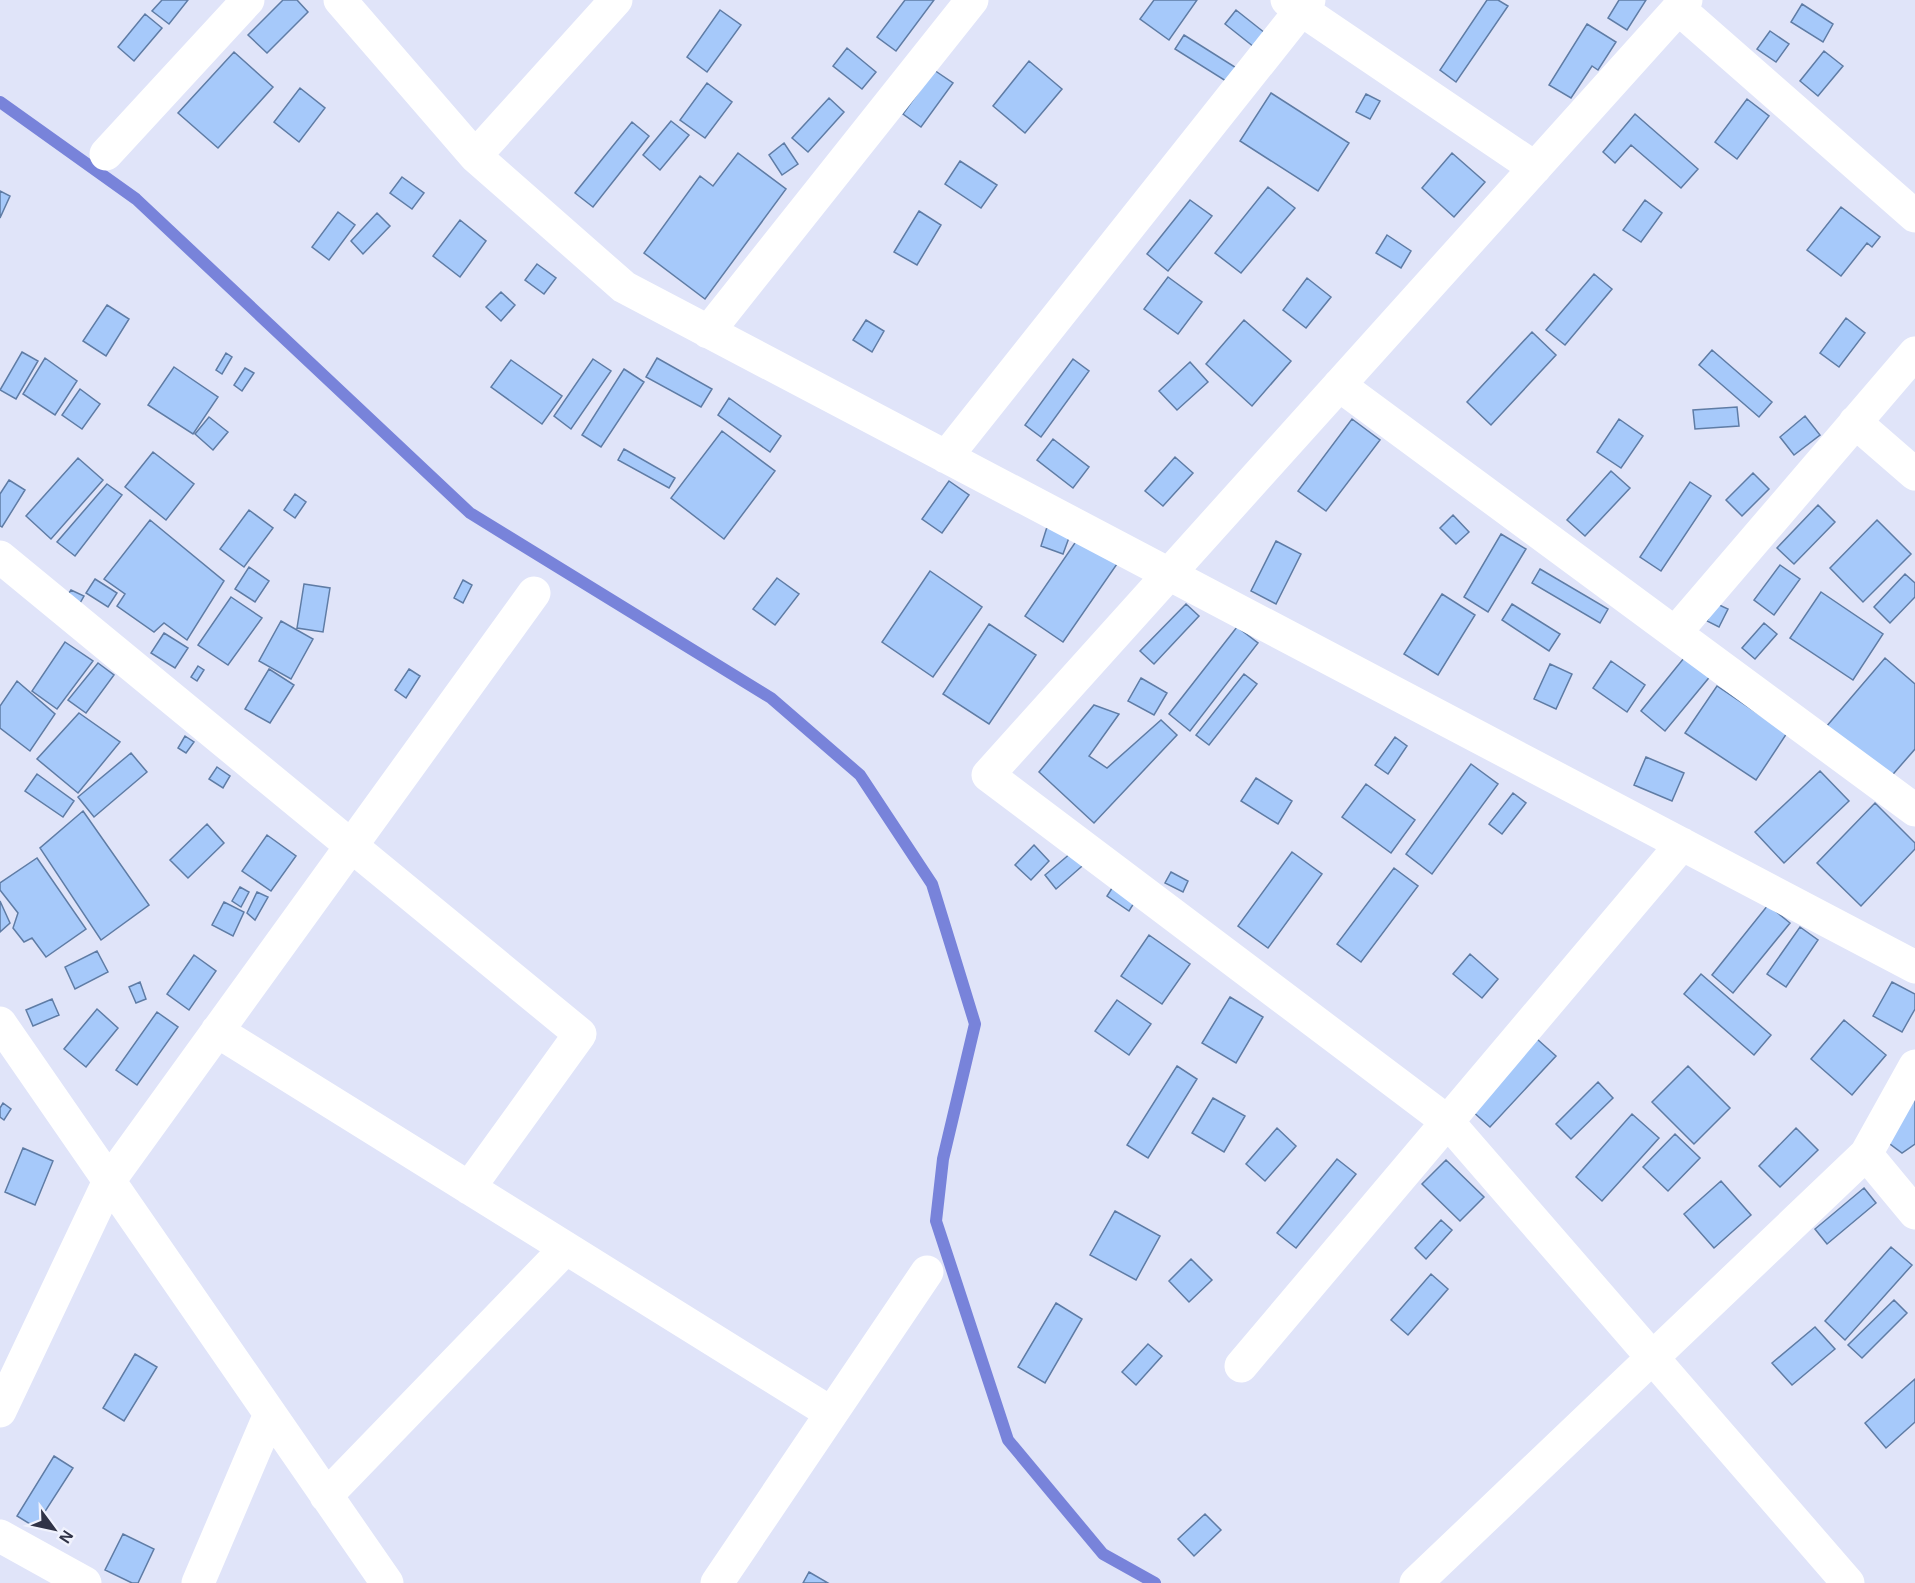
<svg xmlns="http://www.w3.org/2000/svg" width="1915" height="1583" viewBox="0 0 1915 1583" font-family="Arial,sans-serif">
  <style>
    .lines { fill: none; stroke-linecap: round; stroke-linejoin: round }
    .stream { stroke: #7883da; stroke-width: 12 }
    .building { fill: #a6c9fa; stroke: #5f7ca5; stroke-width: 1.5 }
    .minor { stroke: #fff; stroke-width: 33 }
  </style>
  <rect width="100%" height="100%" fill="#e0e4f9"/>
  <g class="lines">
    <path class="stream" d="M0,102l136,97 334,314 301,185 89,77 72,109 43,140 -32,135 -7,62 72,219 95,114 52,29"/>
  </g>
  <path class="building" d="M162,0h26l-19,24 -17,-13z
    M283,0h14l11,12 -41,41 -19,-18z
    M905,0h29l-38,51 -19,-14z
    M1154,0h43l-28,40 -29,-21z
    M1487,0h11l10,6 -52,76 -16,-12z
    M1619,0h27l-19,30 -19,-12z
    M1802,4l31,20 -10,18 -32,-20z
    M720,10l21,15 -34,47 -20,-15z
    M1236,10l29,23 -11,14 -29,-23z
    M145,14l17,14 -28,33 -16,-14z
    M1587,24l29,18 -18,28 -6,-4 -21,32 -22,-13z
    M1770,31l19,13 -13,18 -19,-13z
    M1184,35l54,34 -9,14 -54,-34z
    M847,48l29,24 -14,17 -29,-23z
    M1824,51l19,15 -25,30 -18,-15z
    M234,52l39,35 -55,61 -40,-35z
    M1029,61l33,28 -37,44 -32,-27z
    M934,70l19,13 -32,44 -18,-13z
    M707,83l25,19 -27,36 -25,-18z
    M300,88l25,20 -26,34 -25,-20z
    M1271,93l78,50 -31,48 -78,-50z
    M1366,94l14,7 -10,18 -14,-7z
    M829,98l15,14 -36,40 -16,-14z
    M1747,99l22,17 -32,43 -22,-17z
    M1635,114l63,55 -17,19 -50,-43 -16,18 -12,-11z
    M671,121l18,14 -29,35 -17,-15z
    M632,122l17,14 -56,71 -18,-14z
    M784,143l14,21 -16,11 -13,-20z
    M738,153l48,36 -81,110 -61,-46 56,-77 13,10z
    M1452,153l33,29 -31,35 -32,-29z
    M960,161l37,24 -16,23 -36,-24z
    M402,177l22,16 -12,16 -22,-16z
    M1268,187l27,21 -54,65 -26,-20z
    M0,191l10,5 -10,22z
    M1190,200l22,16 -44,55 -21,-17z
    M1645,200l17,13 -21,29 -18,-12z
    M1841,207l39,30 -8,10 -5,-4 -26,33 -34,-26z
    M919,211l22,14 -24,40 -23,-13z
    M338,212l17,13 -26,35 -17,-13z
    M377,213l13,13 -27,28 -12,-13z
    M460,220l26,21 -26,36 -27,-21z
    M1387,235l24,16 -10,17 -25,-15z
    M537,264l19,14 -12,16 -19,-14z
    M1594,274l18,15 -47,56 -19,-15z
    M1168,277l34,25 -24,32 -34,-25z
    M1307,278l24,19 -25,31 -23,-18z
    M501,292l14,13 -14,16 -15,-14z
    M107,305l22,14 -23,37 -23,-15z
    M1846,318l19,15 -26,34 -19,-14z
    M866,320l18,11 -12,21 -19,-12z
    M1244,320l47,41 -39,45 -46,-42z
    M1532,332l24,23 -65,70 -24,-23z
    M1712,350l60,52 -13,15 -60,-52z
    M22,352l16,9 -22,38 -16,-9z
    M226,353l6,4 -10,17 -6,-4z
    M45,358l32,23 -22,34 -32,-21z
    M657,358l55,31 -11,18 -55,-30z
    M593,359l18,12 -40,58 -17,-13z
    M1073,359l16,12 -48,66 -16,-12z
    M511,360l51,36 -20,28 -51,-37z
    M1190,362l18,20 -31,28 -18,-19z
    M174,367l44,30 -25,37 -45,-29z
    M245,368l9,5 -12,18 -8,-6z
    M624,369l20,13 -43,65 -19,-12z
    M80,389l20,15 -18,25 -20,-14z
    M729,398l52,38 -11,16 -52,-37z
    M1737,407l2,19 -44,3 -2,-19z
    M1805,416l15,19 -26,20 -14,-18z
    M209,417l19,15 -15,18 -18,-16z
    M1352,419l28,21 -54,71 -28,-20z
    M1619,419l24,17 -22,32 -24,-16z
    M722,431l53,40 -51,68 -53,-41z
    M1053,439l36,28 -16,21 -36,-28z
    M624,449l51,29 -6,10 -51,-28z
    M153,452l41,32 -28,36 -41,-33z
    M1175,457l18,16 -30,33 -18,-15z
    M78,458l25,22 -52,59 -25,-23z
    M1611,471l19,17 -45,48 -18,-16z
    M1753,473l16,16 -27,27 -16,-16z
    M9,480l16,10 -23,37 -2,-1v-32z
    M949,481l20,14 -27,38 -20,-14z
    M1690,482l21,14 -50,75 -21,-14z
    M107,484l15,11 -47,61 -18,-14z
    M295,494l11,8 -11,16 -11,-8z
    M1818,505l17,17 -41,42 -17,-16z
    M249,510l24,18 -29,39 -24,-18z
    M1453,515l16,17 -13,12 -16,-16z
    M150,520l74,61 -37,59 -23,-17 -10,9 -37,-26 8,-12 -21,-15z
    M1877,520l34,34 -48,48 -33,-34z
    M1047,527l23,8 -7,19 -22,-8z
    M1501,534l25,15 -38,63 -24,-15z
    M1079,537l38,27 -54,78 -38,-26z
    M1276,541l25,13 -25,50 -25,-13z
    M1780,565l20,14 -26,36 -20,-15z
    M249,567l20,14 -14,21 -20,-13z
    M1540,569l68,40 -8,14 -68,-40z
    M930,571l52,36 -49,70 -51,-35z
    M1905,574l10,9v14l-25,26 -16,-16z
    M777,578l22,16 -24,31 -22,-16z
    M95,579l22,14 -9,14 -22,-14z
    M463,580l9,5 -9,18 -9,-5z
    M304,584l26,4 -7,44 -26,-4z
    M71,590l13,6 -8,14 -13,-8z
    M1821,592l62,42 -30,46 -63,-42z
    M1442,594l33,21 -37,60 -34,-21z
    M231,597l31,21 -34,47 -30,-20z
    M1715,603l13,6 -9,18 -12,-6z
    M1186,604l13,12 -45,48 -14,-13z
    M1512,604l48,30 -11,17 -47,-31z
    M281,621l32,18 -22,40 -32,-18z
    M1764,623l13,11 -22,25 -13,-11z
    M989,624l47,31 -47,69 -46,-30z
    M1237,627l21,16 -68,88 -21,-17z
    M164,633l24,15 -13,20 -24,-15z
    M65,642l28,19 -36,48 -25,-18z
    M1688,653l24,21 -47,57 -24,-20z
    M1885,658l30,26v65l-34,39 -61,-54z
    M1611,661l34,24 -18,27 -34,-24z
    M98,663l16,12 -28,38 -18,-13z
    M1550,664l22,10 -16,35 -22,-10z
    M198,666l6,4 -7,11 -6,-4z
    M269,669l25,16 -24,38 -25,-14z
    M409,669l11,7 -14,22 -11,-8z
    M1244,674l13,10 -48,61 -13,-10z
    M1141,678l26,15 -13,22 -26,-14z
    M17,681l38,33 -25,37 -30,-23v-22z
    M1717,686l70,47 -31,47 -71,-47z
    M1094,705l25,9 -30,42 18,12 54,-48 16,15 -83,88 -55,-51z
    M79,713l41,29 -42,51 -41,-34z
    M185,736l9,6 -8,11 -8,-5z
    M1395,737l12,9 -19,28 -13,-9z
    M131,753l16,19 -53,45 -16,-20z
    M1646,757l38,16 -12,28 -38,-16z
    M1471,764l27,20 -66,90 -26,-20z
    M217,767l13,9 -7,12 -14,-9z
    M1820,771l29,30 -65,62 -29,-31z
    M37,774l37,27 -11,16 -38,-26z
    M1256,778l36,23 -14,23 -37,-23z
    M1366,784l49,36 -24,33 -49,-36z
    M1513,793l13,10 -24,31 -13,-10z
    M1875,803l40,40v6l-54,57 -44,-43z
    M83,811l66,94 -48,35 -61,-92z
    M207,824l17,19 -36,35 -18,-18z
    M267,835l29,21 -25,35 -29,-20z
    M1034,845l15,16 -18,19 -16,-15z
    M1078,847l11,13 -33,29 -11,-14z
    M1292,852l30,22 -54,74 -30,-22z
    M37,858l49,71 -40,28 -14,-19 -8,4 -11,-14 5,-15 -18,-23v-7z
    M1394,868l24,18 -57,76 -24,-18z
    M1171,872l17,9 -5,11 -18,-9z
    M1119,877l22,15 -12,19 -22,-15z
    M240,887l9,5 -8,15 -9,-6z
    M257,892l11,5 -13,23 -8,-7z
    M0,901l10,22 -10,9z
    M224,902l20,10 -11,24 -21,-11z
    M1768,905l22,18 -57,70 -21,-18z
    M1800,927l18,13 -32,47 -19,-13z
    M1149,935l41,29 -28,40 -41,-28z
    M97,951l11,21 -33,17 -10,-22z
    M1470,954l28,25 -16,19 -29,-24z
    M194,955l22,16 -27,39 -22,-16z
    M1701,974l70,61 -17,20 -70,-61z
    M140,982l6,17 -10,4 -7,-16z
    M1892,982l23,12v15l-13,23 -29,-16z
    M1230,997l33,20 -27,46 -34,-20z
    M52,999l7,16 -26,11 -7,-16z
    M1117,1000l34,24 -22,31 -34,-24z
    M97,1009l21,19 -32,39 -22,-18z
    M157,1012l21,15 -41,58 -21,-15z
    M1844,1020l42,35 -34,40 -41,-36z
    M1528,1031l28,25 -66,71 -28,-25z
    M1177,1066l20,13 -49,79 -21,-13z
    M1688,1066l42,42 -36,36 -42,-42z
    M1598,1082l15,16 -42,41 -15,-15z
    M1915,1093v51l-13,9 -16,-12z
    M1213,1098l32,18 -21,36 -32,-19z
    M3,1103l8,6 -7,11 -4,-3v-9z
    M1632,1114l27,24 -57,63 -26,-24z
    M1277,1128l19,18 -31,35 -19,-17z
    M1796,1128l22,22 -38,37 -21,-21z
    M1675,1134l25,24 -32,33 -25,-24z
    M23,1148l30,13 -18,44 -30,-13z
    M1337,1159l19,15 -60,74 -19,-15z
    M1446,1160l38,37 -24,24 -38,-37z
    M1721,1181l30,34 -37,33 -30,-34z
    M1864,1188l12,15 -49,41 -12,-15z
    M1115,1211l45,25 -24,44 -46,-25z
    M1441,1220l11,10 -26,29 -11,-11z
    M1891,1247l21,18 -67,75 -20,-19z
    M1191,1259l21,21 -23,22 -20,-21z
    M1431,1274l17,15 -40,46 -17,-15z
    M1894,1300l13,13 -45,45 -14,-13z
    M1056,1303l26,16 -37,64 -27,-16z
    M1815,1327l20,22 -43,36 -20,-22z
    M1148,1344l14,12 -26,29 -14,-13z
    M135,1354l22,13 -33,54 -21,-13z
    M1915,1379v43l-29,26 -21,-25z
    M54,1456l19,12 -38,59 -18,-11z
    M1205,1514l16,16 -27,26 -16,-17z
    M123,1534l31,15 -16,34h-6l-27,-13z
    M809,1572l19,11h-25z"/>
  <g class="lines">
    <path class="minor" d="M340,0l135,156 149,131 1291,680
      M1287,0l248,168
      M1686,0l-698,775 460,347 400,461
      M1678,8l237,208
      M106,154l142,-154
      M475,156l141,-156
      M708,332l264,-332
      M1339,385l576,425
      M1855,422l60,52
      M946,457l363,-457
      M0,557l580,477 -111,154
      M1675,633l240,-280
      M0,1023l387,560
      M217,1031l614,382
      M1866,1154l49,59
      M1241,1366l441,-522
      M0,1411l109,-230 425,-588
      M326,1496l240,-248
      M0,1536l85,47
      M198,1583l72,-169
      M717,1583l210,-311
      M1416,1583l450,-429 49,-88"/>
  </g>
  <g transform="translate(54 1529) rotate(123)" stroke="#f0f2fd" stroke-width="4.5" paint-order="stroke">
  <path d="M0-4.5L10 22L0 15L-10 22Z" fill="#303347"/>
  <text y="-9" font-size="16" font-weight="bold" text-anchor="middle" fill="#303347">N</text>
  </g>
</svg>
